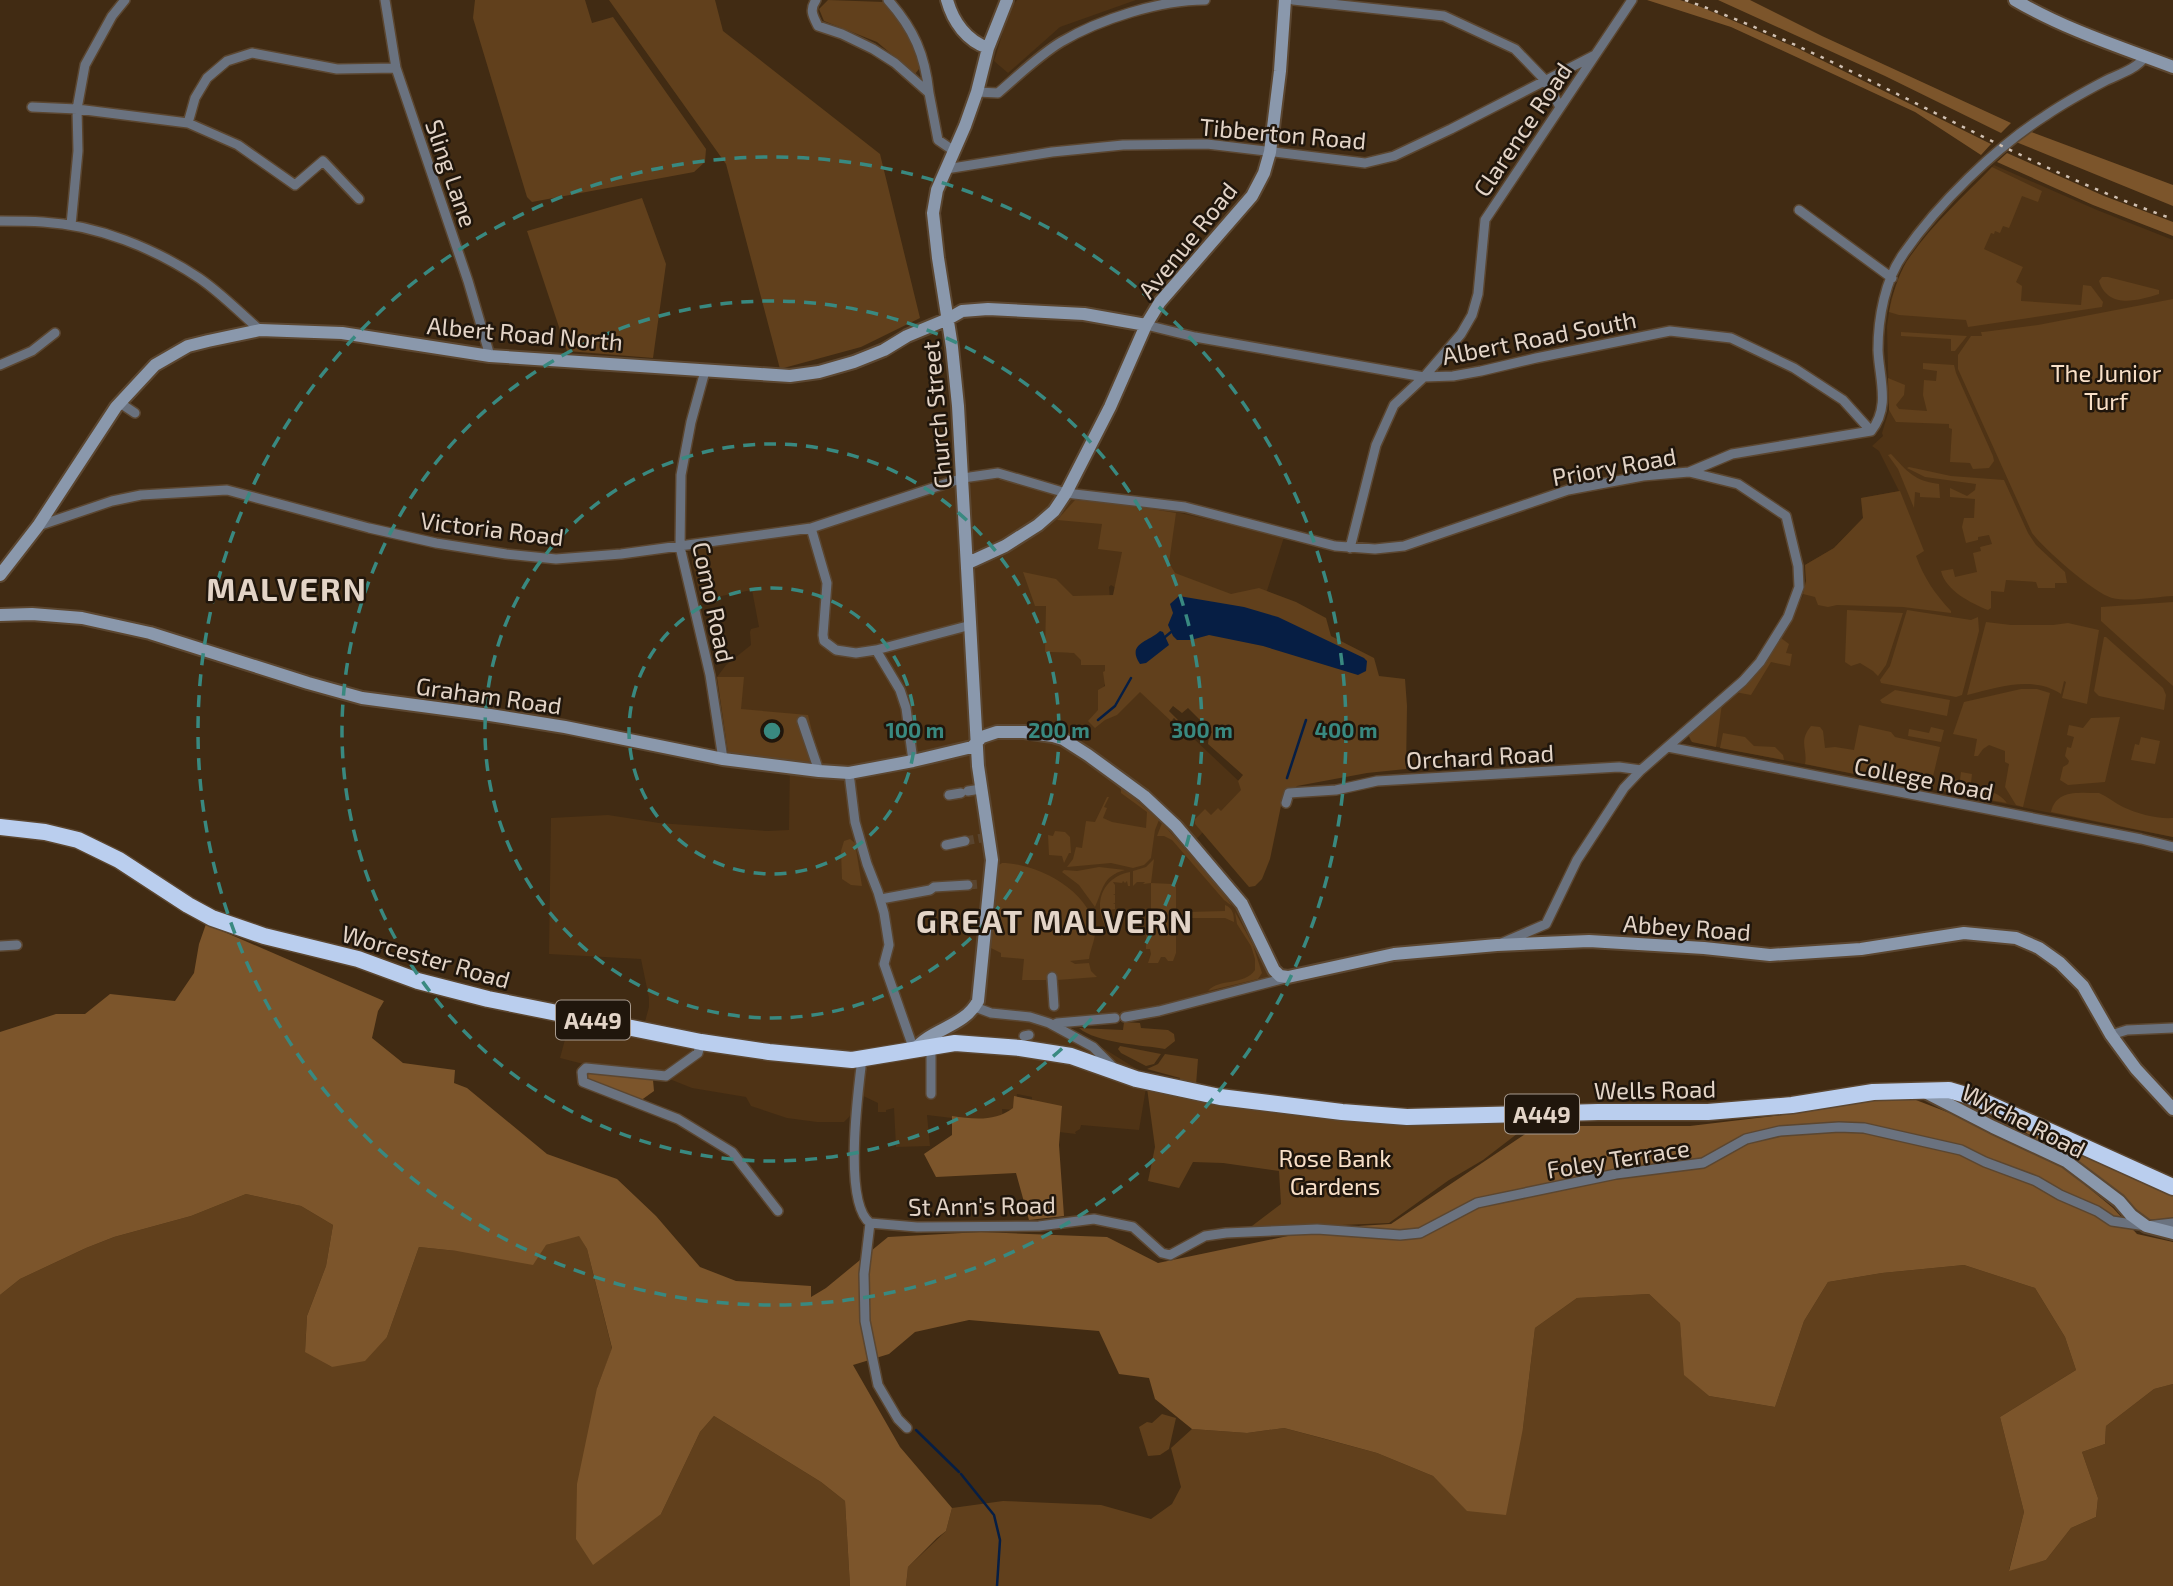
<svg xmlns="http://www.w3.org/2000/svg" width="2173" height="1586" viewBox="0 0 2173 1586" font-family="'Exo 2',sans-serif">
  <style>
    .built { fill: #4f3315 }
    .green { fill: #61401c }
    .forest { fill: #7c552b }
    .water { fill: #061e44 }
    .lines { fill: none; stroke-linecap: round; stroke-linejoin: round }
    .stream { stroke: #061e44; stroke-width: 2.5 }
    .street-tunnel { stroke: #59442e; stroke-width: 9; stroke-dasharray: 9 4.5; stroke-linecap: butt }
    .street-casing { stroke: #5b4630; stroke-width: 12 }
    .secondary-casing { stroke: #5b4630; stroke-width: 16 }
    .highway-casing { stroke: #5b4630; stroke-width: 19 }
    .street { stroke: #6a727f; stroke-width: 9 }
    .secondary { stroke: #8a98ac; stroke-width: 12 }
    .highway { stroke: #baceee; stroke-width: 16 }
    .rail { stroke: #d1c1b3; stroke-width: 2.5; stroke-dasharray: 3.5 7; stroke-linecap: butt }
    .ring { fill: none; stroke: #398980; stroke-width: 3.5; stroke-dasharray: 12 9 }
    .labels { text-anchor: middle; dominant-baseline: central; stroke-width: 5; stroke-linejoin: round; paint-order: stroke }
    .shield { fill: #20160c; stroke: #a89b8f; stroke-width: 2 }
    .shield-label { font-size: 23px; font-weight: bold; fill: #e3d4c7 }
    .street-label { font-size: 24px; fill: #e3d4c7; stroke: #20160c }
    .park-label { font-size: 24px; fill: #f8dfc7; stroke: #20160c }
    .district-label { font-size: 32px; font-weight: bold; letter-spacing: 2px; fill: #e3d4c7; stroke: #20160c }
    .centre { fill: #398980; stroke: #20160c; stroke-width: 3.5 }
    .ring-label { font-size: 21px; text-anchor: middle; font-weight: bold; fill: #398980; stroke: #20160c; stroke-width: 5; stroke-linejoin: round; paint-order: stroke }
  </style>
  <rect width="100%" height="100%" fill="#412b13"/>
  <path class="built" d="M1017,0h119l-76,27 -52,46 -14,-12 16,-52z
    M1994,165l103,45 76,30v597l-481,-95 -2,-2 -1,-4 60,-56 20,-23 20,-32 14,-30 3,-14 -1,-16 29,-17 29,-30 -2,-20 38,-7 -20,-40 -7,-5 11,-10 -1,-3 7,-23 -2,-84 4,-27 15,-37 29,-36z
    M986,479l28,2 123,22 147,34 -19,60 -144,-6 -10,-6 -2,2 1,12 -63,53 22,1 1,-4 36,15 2,11 -5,14 37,-1 105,99 -55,59 44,53 36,75 -3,9 -141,37 -57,3 1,7 28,15 50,31 -9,54 -58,-5 -1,4 -5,3 1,2 -17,-2 3,-24 -30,-6v-5l-15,-3 -3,16 -12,-1 1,8 -27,4 -49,-6 3,31 -34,1 -2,-39 -8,2v2h-8v-9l-21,-10 -5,21 -8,8h-27l-30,-4 -36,-12 -5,-9 -54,-9 -25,-10 -64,-9 -43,-11 10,-37 71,15 8,-29v-9l-8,-39 -92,-5 2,-136 57,-3 51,8 108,8 22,-1 1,-69 -61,-9 -12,-75 9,-12 25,-20 -1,-13 1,-3 8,-2 -7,-37 -51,10 -9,-38 3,-11 6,-4 123,-18 131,-43 15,-2 5,-3z"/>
  <path class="green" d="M475,0h110l7,23 21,-6 93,132 -1,13 -11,10 -162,30 -5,-5 -54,-179z
    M609,0h106l8,31 157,123 40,164 -59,29 -81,22 -54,-205z
    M828,0l56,2 19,23 20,39 -8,10 -38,-32 -53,-21 -5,-12z
    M1992,167l50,24 -4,11 -16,-6 -13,32 -6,-2 -3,7 -5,-2 -1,3 -3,-1 -7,16 39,18 -7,15 6,4 -1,15 60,4 2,-20 8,1 12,16 -1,5 -134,20 -2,-7 -67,-5 -10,-3c3,-16 9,-37 18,-51 23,-35 56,-64 85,-94z
    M642,198l24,66 -13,94 -86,-7 -40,-120z
    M2102,277h6l51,13v4c-22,7 -51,15 -60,-13z
    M2173,299v297c-19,1 -42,6 -61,2 -18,-5 -68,-49 -80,-65l-74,-164v-14l13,-19h11l-1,-4h2l55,-7z
    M1901,332l66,4 -12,15h-4v-12l-50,-3z
    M1923,363l31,2 2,8 37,83 1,5 -5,7 -16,1 -3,-6 -20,-1 2,-33 -3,-1v-4l-53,-2 -7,-12 -1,-32 17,7 -1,10 -8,10 3,4 28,2 -4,-16 1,-15 12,1 1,-10 -14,-2z
    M1891,454c16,17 23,27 48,30l1,14 -20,-1v-4l-5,-1 -1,16 -16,-39 -10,-14z
    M1909,467l42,9 53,4 24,53 8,12 29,27 2,11h-12v5h-17l-2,-6 -30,-2 -2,12 -13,-1v17l-3,2c-17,-7 -42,-19 -47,-39l12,-2 2,8 22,-5 -4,-19 8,-2 -1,-4 12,-3 -3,-9 -11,2v3l-12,3 -4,-16 2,-9h10l1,-19 -25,-2v-9l17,8 8,-6 1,-6 -51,-7 -18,-9z
    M1900,491l24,60 -8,5c8,22 19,38 35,55v2l-48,-6 -66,-2 -9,2 -10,-2 -3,-8 -12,-3 3,-13 -1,-16 29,-17 29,-30 -2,-20z
    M1075,500l52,5 49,8 -7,50 6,10 56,21 28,-6 37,14 30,16 5,18 43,22 5,18 26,3 2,27 -1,63 -39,4 -70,13 -15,15 -12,58 -8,20 -7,7 -6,1 -54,-63v-5l10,-10 6,6 7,-7 3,3 20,-21 -3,-9 5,-6 -35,-31 1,-8 3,-4 -24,-24 -6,5 -9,-7 -4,5 9,9 -1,1 -3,-3 -3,3 -31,-29 -23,23 -12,5 -10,8 -7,-7 10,-11v-20l7,-4 -2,-14 2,-1v-6h-24v-5l-7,-7 -29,-1 1,-46h-11l-12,-34 33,7 17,17 40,-1 9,-43 -24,-3 4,-25 -45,-4z
    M2173,602v84l-72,-65v-14z
    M1847,610l56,3 -17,52 -8,11 -5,-5 -13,-8 -9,3 -6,-4z
    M1907,610l64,10 7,-3 1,14 -17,64 -6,2 -75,-14 -1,-3 10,-14z
    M1986,622l25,3h42l15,-2 31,7 -12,74 -25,-6 4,-16 -2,-1 -3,13c-29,-19 -63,-6 -94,1z
    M2104,637h2l57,51 3,7 -2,15 -65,-14 -5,-5z
    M1781,638l8,6 -3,9 6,1 -2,12 -19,-4 -20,33 -16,-3 34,-35z
    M717,677h27l-3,32 67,6 12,48 -92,-10z
    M2021,689h16l13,4 -27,114 -7,-2 -11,-18 4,-23 -4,-2v-11l-16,-6 -6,4 -5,7h-4l3,-17 -24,-5 11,-32z
    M1895,690l55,10 -3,16 -65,-13 -2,-3z
    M1722,704l-6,43 -24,-5 -3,-6 2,-4z
    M2120,717l-15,65 -37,3 -8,-5 3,-13 5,-3 1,-3 -4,-5 2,-9 4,1 3,-11 -7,-2 2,-10 14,3 8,-10z
    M1859,725l32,7 4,5 45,10 -10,42 -125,-25c3,-15 -7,-22 6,-38l9,1 3,4 2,17 10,-1 19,3z
    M1931,727l13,3 -3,12 -33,-6 1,-7 20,4z
    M1723,733l22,4 9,9 21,1 8,8 1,5 -64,-12z
    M2141,737l19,4 -5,23 -24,-4 4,-16 4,1z
    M1961,772l11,2 -1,9 -8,1 -9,9 -16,-3 2,-10 12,2 1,-3 7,1z
    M1121,787l38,33 -4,10 -4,28 -7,7 -11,3 -22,-5 -44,4 6,-8 3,-12 6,1 4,-27 9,1 12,-25h2l-5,10 3,1 -4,10 9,4 34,6 1,-16 -26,-19z
    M1978,789c12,1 21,4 29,14l-46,-8 7,-5z
    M2099,793c9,4 16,10 24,14 15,7 34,12 50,11v19l-122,-25c5,-23 29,-19 48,-19z
    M1162,823l56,63 14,20 -8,-6 -52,-60 -8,-4h-7z
    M1055,831l10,1 5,5 1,16h-2l-5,10 -2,-7 -13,-1 -1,-20 5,1z
    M850,839l5,4 7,43 -11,-1 -9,-6 -1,-28 3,-10z
    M1154,859l-3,24 21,1 4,2v67l-3,8h-5l-3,-4h-4l-3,6h-10l3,-9 -1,-5h-4v-24l3,-1h-3v-5h3l-3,-4 5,-4v-28l-8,1 2,-2h-8l-4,4v-15l13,-4z
    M1002,863c35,0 91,29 93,69 0,9 -5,18 -6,27l-19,2 5,3 14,-1 2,8 6,6 -40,3h-35l2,-21 -23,-2v-4l-10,-5 8,-83z
    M1099,867l26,3c-23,6 -22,20 -30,37l-16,-22 -17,-13 2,-2 13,1z
    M1130,872v14h-2l-1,-5 -2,2 -2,-2 -1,2 -9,-1 2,3v9h-2l2,1v8h-2l2,1v5l-11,2 1,15c-12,-24 -2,-49 25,-54z
    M1225,905c8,3 9,10 9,17l-9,-4h-39l1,-6 38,-1z
    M1235,912l18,33 9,28 -4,6 -50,12c11,-13 36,-5 47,-21v-11l-4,-13 -14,-22z
    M1124,1022l16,1 1,5 27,2 6,4 1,7 -10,8c-22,-4 -69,-6 -86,-21l44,2z
    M1120,1046l41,8 -7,10 -8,2 -25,-13 -3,-4z
    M1165,1054l33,5 -2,26 -16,-3v-4l-33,-9 11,-5z
    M1147,1088l387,33 -51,39 -34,20 -60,43 -141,6 33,-25 -2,-33 -56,-8 -30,-1 -14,26 -31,-7 7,-34z
    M246,1194l55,12 32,19 -7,41 -19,50 -2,35 27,16 55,-30 32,-90 38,4 89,-6 33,-10 8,14 25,100 -15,39 64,126 39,-82 14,-16 107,66 24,19 5,85h-850v-291l20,-16 66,-31 28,-11 77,-21z
    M1964,1265l71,23 30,49 11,33 -76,47 24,95 -15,58 37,-10 25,-32 25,-11 2,-19 -16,-46 23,-8 1,-18 48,-37 19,-5v202h-1267l2,-19 38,-36 6,-23 51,-7 98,4 50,14 21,-15 9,-17 -10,-39 21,-19 55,4 37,-5 93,25 56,23 34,34 56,-82 12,-100 42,-30 72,-4 31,29 5,52 24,21 66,11 29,-86 24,-39 54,-9z
    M1162,1414l14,4 -7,31 -9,6 -12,1 -9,-29 8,-5 5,1z"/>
  <path class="forest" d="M1647,0h33l21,7 96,41 194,96 -10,11 -66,-43 -97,-45 -87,-40z
    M1718,0h32l72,36 189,87 -10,10 -116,-57z
    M2029,131l144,54v21l-157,-64z
    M2007,153l97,43 69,26v14l-80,-31 -96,-43z
    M206,924l178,77 -6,10 -6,27 31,25 52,7 -1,13 13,5 80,66 70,25 39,37 44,51 36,14 75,5v11l15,-9 62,-51 93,-5 126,5 51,26 168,-35 65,-4 146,-98h153l109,-13 41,-8 63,-10 57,22 100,47 53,44 24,26 36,8v142l-19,5 -48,37 -1,18 -23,8 16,46 -2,19 -25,11 -25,32 -37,11 15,-59 -24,-95 76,-47 -11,-33 -30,-49 -71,-23 -82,8 -54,9 -24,39 -29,86 -66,-11 -25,-21 -4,-52 -31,-29 -72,4 -42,30 -12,100 -17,87 -39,-4 -34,-35 -56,-23 -55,-15 -38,-10 -37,5 -55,-4 -37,-30 -6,-21 -30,-4 -20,-43 -130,-11 -54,12 -26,22 -36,11 47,82 52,61 -6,23 -9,7 -29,29 -2,19h-56l-5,-85 -24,-19 -107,-66 -14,16 -39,82 -68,51 -17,-26 1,-55 20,-96 15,-40 -25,-99 -8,-13 -33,9 -13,20 -76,-14 -38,-4 -32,90 -22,24 -33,6 -27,-15 2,-36 19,-50 7,-41 -32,-19 -55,-12 -55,22 -77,21 -28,11 -66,31 -20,16v-263l56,-18h29l25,-20 65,7 19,-28 5,-29z
    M589,1070l64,10 1,11 -14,10 -53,-21z
    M1014,1096l48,10 -3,39 5,71 -35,4 -13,-47 -80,4 -12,-23 28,-19v-19c21,3 43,6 61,-8z
    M1988,1112l185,79v36l-22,-6 -83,-65z"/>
  <path class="water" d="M1179,596l65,11 34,10 86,41 3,3 -1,10 -8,4 -95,-29 -54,-11 -18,5h-14l-4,-4 -5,-11 5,-12 -3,-9z
    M1160,631l3,1 6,13 -23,18 -6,1c-14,-21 9,-22 20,-33z"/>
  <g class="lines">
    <path class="stream" d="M1165,637l6,-5
      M1098,720l17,-14 16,-28
      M1287,778l19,-58
      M916,1430l43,42
      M961,1474l33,41 6,25 -3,46"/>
    <path class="street-tunnel" d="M965,841l17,-3
      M968,885l13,-1"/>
    <g class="street-casing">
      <path id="street" d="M385,0l11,68 72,213 22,75
        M816,0c-7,10 -3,16 2,26l24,8 31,15 22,14 34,30 9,47 16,11
        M888,0c26,29 37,55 41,93
        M1293,0l151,16 71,33 30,31 15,27
        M977,92l21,1c20,-17 40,-37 63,-51 39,-23 99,-42 144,-42
        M32,107l45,2 111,14 50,22 57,40 28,-24 36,38
        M188,123l7,-25 12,-20 20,-17 25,-8 85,16 59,-1
        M946,169l106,-17 71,-7 84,-1 158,19 29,-7 57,-27 144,-74
        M1799,210l93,68
        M0,221c14,0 29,0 43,1 54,3 111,26 156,56 22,15 41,35 61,52
        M71,225l7,-74 -1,-42 8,-44 27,-49 13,-16
        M1146,325l49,12 229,40 29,-1 28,-5 55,-13 134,-27 61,7 63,30 49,32 28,31
        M0,365l32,-14 23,-18
        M705,371l-14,51 -10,53 -1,72 30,128 13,84
        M120,403l15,10
        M1689,472l43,-18 139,-23c20,-24 8,-53 7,-81 0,-32 7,-71 26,-97 34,-49 91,-105 141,-137 19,-13 39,-24 60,-35 14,-7 30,-11 40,-24
        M38,526l74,-25 29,-6 86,-5 142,38 67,15 70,11 50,5 65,-5 190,-26 152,-50 35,-5 68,20 119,14 150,39 40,3 29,-3 164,-56 75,-14 46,-4 49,12 48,32 12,50 1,21 -11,30 -28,45 -17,19 -102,89 -17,18 -47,72 -31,64 -44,19
        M811,528l16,55 -4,52 1,6 12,9 20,3 20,-3 95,-25
        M1350,548l26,-103 18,-40 30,-28 37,-43 11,-19 6,-21 7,-74 147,-220
        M876,650l24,40 6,18 7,53
        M802,721l17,50
        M1668,747l473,92 32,8
        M849,773l6,49 12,42 11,28 6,21 5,32 -5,19 30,86
        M968,791l13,-2
        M949,795l12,-2
        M1286,803l3,-10 47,-3 41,-9 242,-14 22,3
        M946,845l19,-4
        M881,899l49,-9 4,-3 34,-2
        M0,946l17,-1
        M1052,977l2,29
        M975,1007l16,6 39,4 19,6 44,24 23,23
        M1125,1017l34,-6 127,-33
        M1053,1025l4,-2 58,-5
        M2111,1035l16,-5 46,-2
        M1024,1036l5,-1
        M701,1042l-3,11 -32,23 -80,-8 -4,4 1,10 95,37 54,33 46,59
        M931,1047v47
        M862,1059c-4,32 -19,143 8,164l-6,51 1,47 13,64 20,34 9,9
        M870,1223l47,4 122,-1 55,-7 39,8 29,26 8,2 35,-19 21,-3 91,-4 83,6 20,-2 57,-30 139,-29 87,-11 43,-24 34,-8 59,-4 25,1 97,22 24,12 51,19 24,14 37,16 15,10 34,5 27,-3"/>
    </g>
    <g class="secondary-casing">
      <path id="secondary" d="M947,0c6,22 20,41 41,48
        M2015,0c49,29 105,47 158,67
        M968,563l37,-17 33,-21 16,-14 12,-18 44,-86 36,-82 14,-23 92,-106 12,-23 6,-21 10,-81 5,-71
        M0,575l38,-49 78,-119 39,-42 33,-19 20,-5 52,-11 82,3 148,23 300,20 29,-4 35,-10 30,-12 23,-14 41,-17 14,-8 26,-2 96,5 62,11
        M0,615l32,-1 50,4 68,15 158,50 54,15 128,17 75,12 158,32 96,12 30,2 64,-12 59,-14 10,-10 15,-5h27l29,4 10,3 25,16 56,41 32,30 66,78 32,66 6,6 8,1 106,-23 103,-9 92,-4 115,7 66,7 91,-6 103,-16 52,5 23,10 21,15 23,23 28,49 25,34 37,40
        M914,1050c18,-22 50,-23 64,-49l14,-141 -14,-94 -20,-360 -6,-59 -14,-89 -5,-45 4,-23 28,-64 12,-34 11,-44 19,-48
        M1923,1091l70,36 73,34 53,40 12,14 15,11 27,7"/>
    </g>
    <g class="highway-casing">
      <path id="highway" d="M0,827l45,5 33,8 41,20 69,45 24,13 52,18 94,23 60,22 70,18 213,43 68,10 83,8 103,-17 65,5 51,8 65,23 84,18 122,15 65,5 191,-5h110l84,-7 81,-13 76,-2 27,8 197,89"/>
    </g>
    <use href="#street" class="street"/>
    <use href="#secondary" class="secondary"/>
    <use href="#highway" class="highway"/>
    <path class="rail" d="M1685,0c169,60 319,160 488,219"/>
  </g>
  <g class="ring">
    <circle cx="772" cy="731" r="143"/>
    <circle cx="772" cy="731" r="287"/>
    <circle cx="772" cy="731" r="430"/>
    <circle cx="772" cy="731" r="574"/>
  </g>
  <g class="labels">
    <g class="shield">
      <rect x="556" y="1000.5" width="74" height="39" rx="5"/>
      <rect x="1505" y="1094.5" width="74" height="39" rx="5"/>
    </g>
    <g class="shield-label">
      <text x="593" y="1020">A449</text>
      <text x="1542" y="1114">A449</text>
    </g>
    <g class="street-label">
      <text transform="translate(1522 129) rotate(-56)">Clarence Road</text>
      <text transform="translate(1283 133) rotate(5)">Tibberton Road</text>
      <text transform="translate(452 173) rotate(71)">Sling Lane</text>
      <text transform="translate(1187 240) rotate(-51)">Avenue Road</text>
      <text transform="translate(525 333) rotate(5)">Albert Road North</text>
      <text transform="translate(1539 337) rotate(-11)">Albert Road South</text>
      <text transform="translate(936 415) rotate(-95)">Church Street</text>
      <text transform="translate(1614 466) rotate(-10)">Priory Road</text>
      <text transform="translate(492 528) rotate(7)">Victoria Road</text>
      <text transform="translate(714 602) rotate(78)">Como Road</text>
      <text transform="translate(489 695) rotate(8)">Graham Road</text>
      <text transform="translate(1480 756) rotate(-3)">Orchard Road</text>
      <text transform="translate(1924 778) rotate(11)">College Road</text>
      <text transform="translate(1687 927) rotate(4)">Abbey Road</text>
      <text transform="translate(426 956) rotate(16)">Worcester Road</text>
      <text transform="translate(1655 1089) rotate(-1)">Wells Road</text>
      <text transform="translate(2024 1120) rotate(27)">Wyche Road</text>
      <text transform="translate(1618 1158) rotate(-9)">Foley Terrace</text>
      <text transform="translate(982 1205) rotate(-1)">St Ann's Road</text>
    </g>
    <g class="park-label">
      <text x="2106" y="372">The Junior<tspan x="2106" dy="28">Turf</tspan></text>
      <text x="1335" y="1157">Rose Bank<tspan x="1335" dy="28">Gardens</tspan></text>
    </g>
    <g class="district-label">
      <text x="287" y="588">MALVERN</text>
      <text x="1055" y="920">GREAT MALVERN</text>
    </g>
  </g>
  <circle cx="772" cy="731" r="10" class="centre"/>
  <g class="ring-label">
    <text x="915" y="738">100 m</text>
    <text x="1059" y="738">200 m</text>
    <text x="1202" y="738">300 m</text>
    <text x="1346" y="738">400 m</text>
  </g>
</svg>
